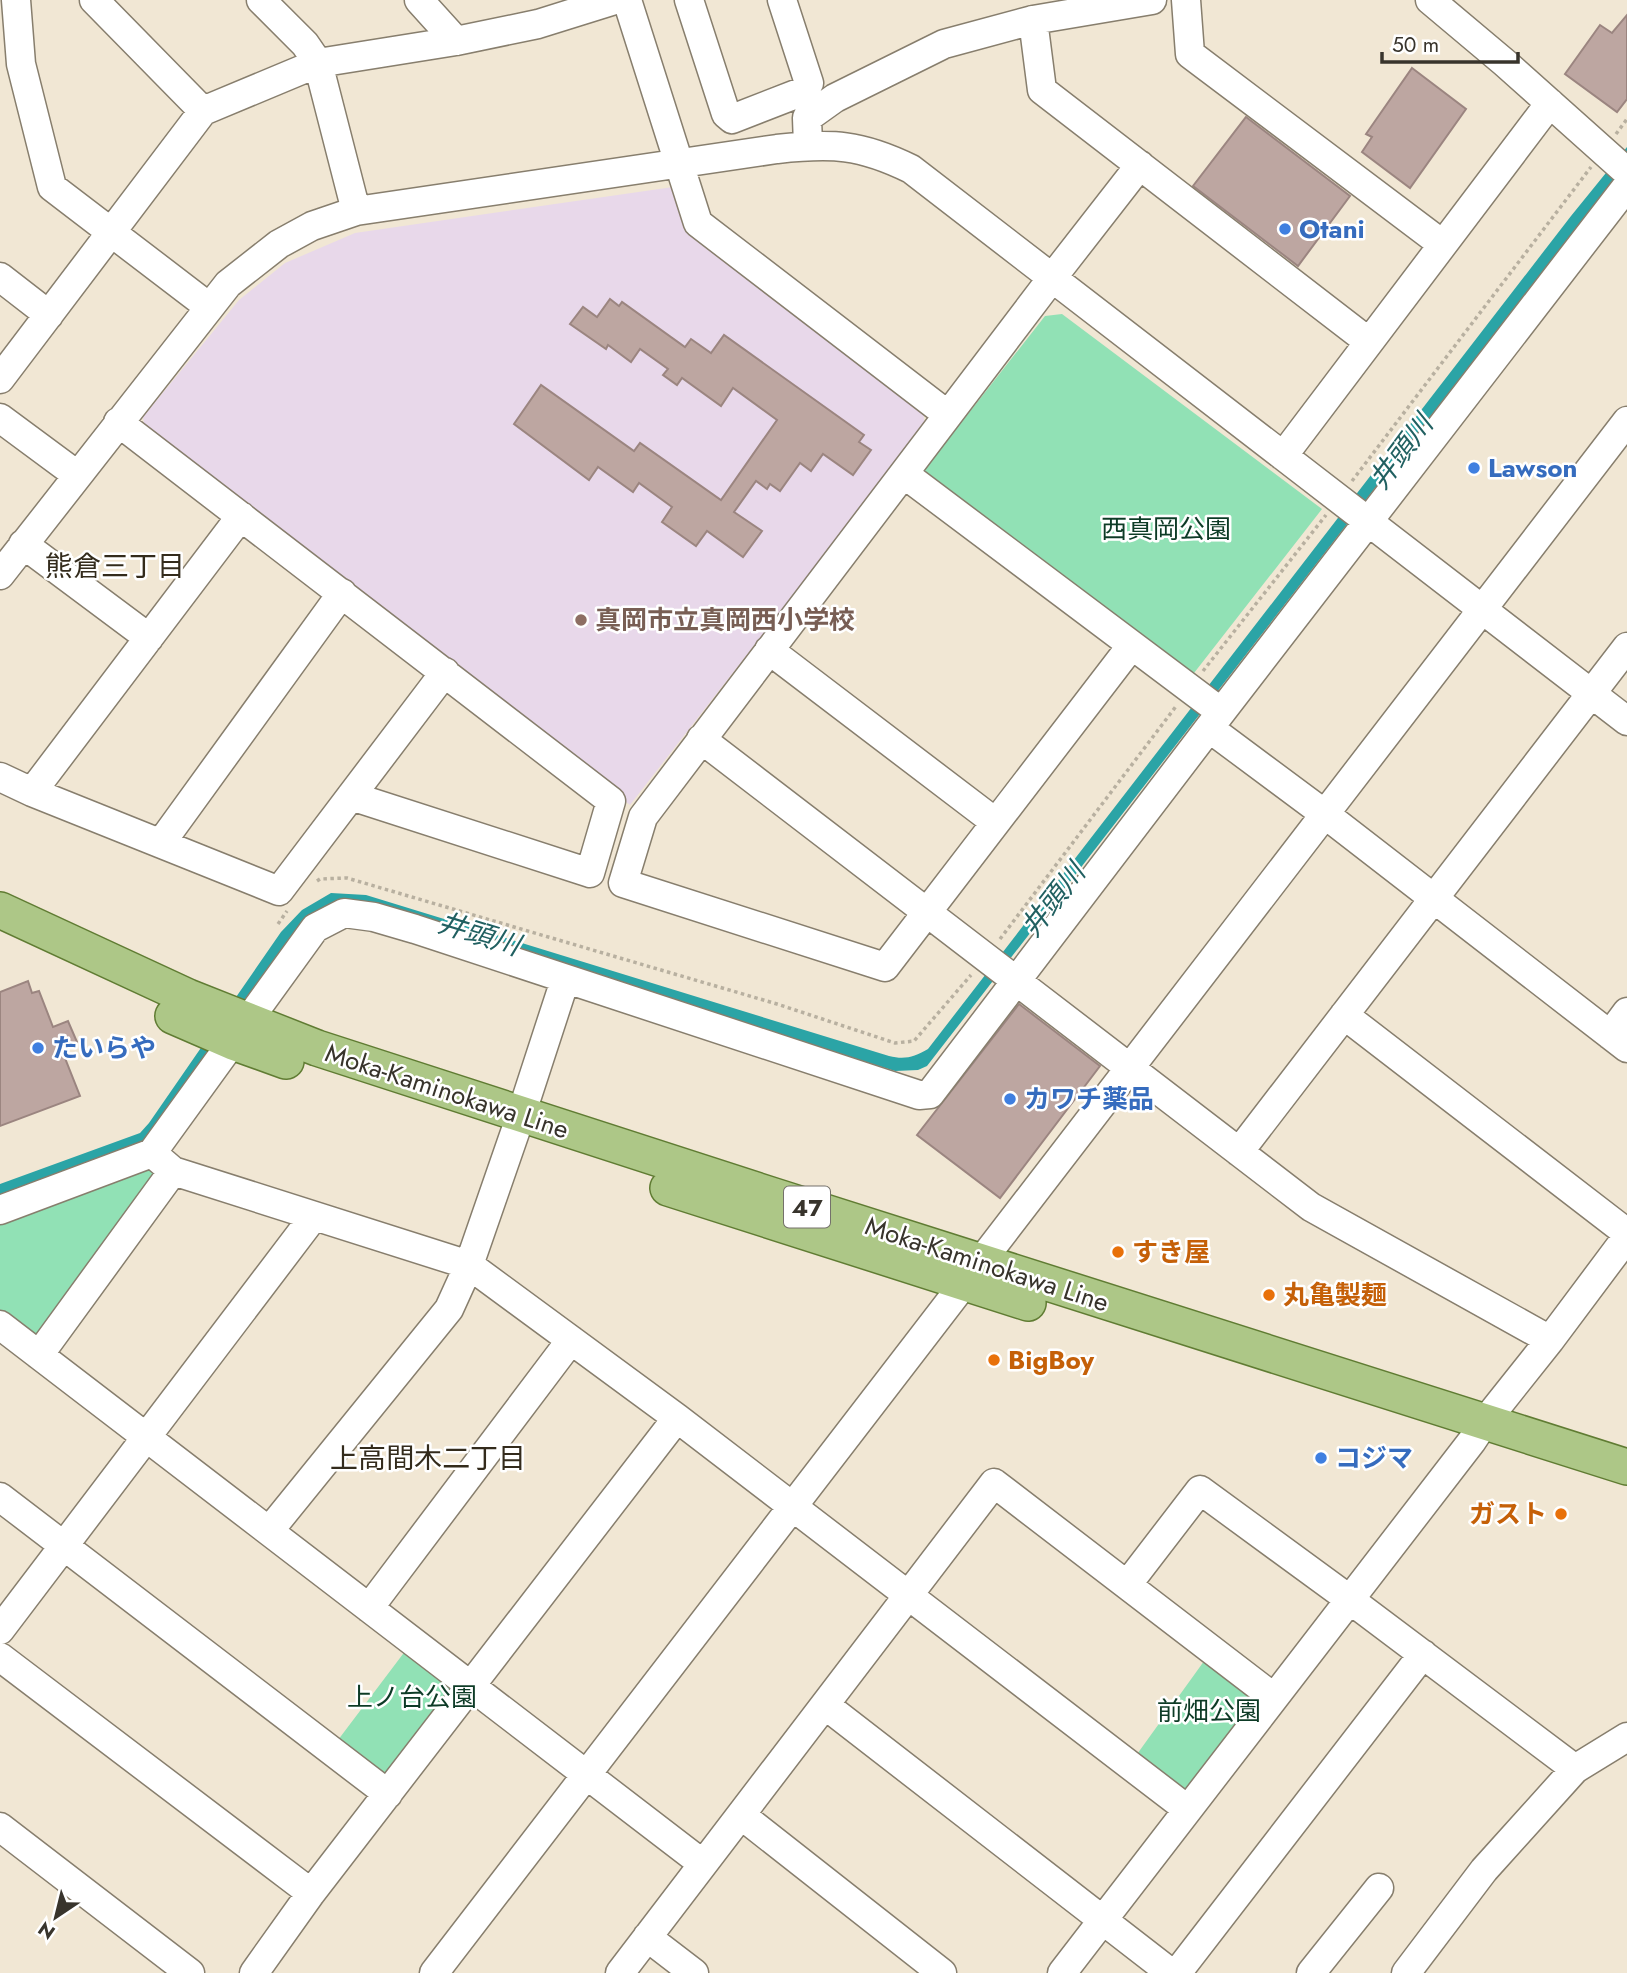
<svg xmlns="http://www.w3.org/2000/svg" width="1627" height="1973" viewBox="0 0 1627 1973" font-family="Jost,'Noto Sans JP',sans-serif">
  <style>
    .education { fill: #e8d8ea }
    .green { fill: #91e1b5 }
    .water { fill: #2ba4a6 }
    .building { fill: #bda6a1; stroke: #9b8580; stroke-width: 2 }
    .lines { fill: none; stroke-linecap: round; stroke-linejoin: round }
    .minor-casing { stroke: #877e6d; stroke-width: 31 }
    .major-casing { stroke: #607c33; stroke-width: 38 }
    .path { stroke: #b8b0a0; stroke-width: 3.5; stroke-dasharray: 3.5 3.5; stroke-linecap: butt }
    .minor { stroke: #fff; stroke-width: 28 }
    .major { stroke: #adc787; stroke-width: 35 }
    .shop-dot { fill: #3f7fe0; stroke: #fff; stroke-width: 2.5 }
    .education-dot { fill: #8d6e63; stroke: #fff; stroke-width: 2.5 }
    .food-dot { fill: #e8710a; stroke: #fff; stroke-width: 2.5 }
    .labels { text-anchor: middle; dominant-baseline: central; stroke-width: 5; stroke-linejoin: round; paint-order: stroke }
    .shield { fill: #fff; stroke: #74716b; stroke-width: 2 }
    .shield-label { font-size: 24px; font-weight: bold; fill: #38342c }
    .shop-label { font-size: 26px; font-weight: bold; fill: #366cbe; stroke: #fff; text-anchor: start }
    .park-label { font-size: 26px; fill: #0d3b26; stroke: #fff }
    .education-label { font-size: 26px; font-weight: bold; fill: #785e54; stroke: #fff; text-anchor: start }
    .street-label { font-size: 26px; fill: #38342c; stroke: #fff }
    .food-label { font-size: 26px; font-weight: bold; fill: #c56008; stroke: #fff; text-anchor: start }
    .water-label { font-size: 28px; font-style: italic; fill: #216061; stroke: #fff }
    .neighbourhood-label { font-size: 28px; fill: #332b1c; stroke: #fff }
  </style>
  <rect width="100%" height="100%" fill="#f1e7d4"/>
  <path class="education" d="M673,187l14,45 236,179 2,15 -295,379 -484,-370 -3,-18 96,-117 46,-37 70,-30z"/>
  <path class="green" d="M1062,314l260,195 -135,173 -263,-200v-12l121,-154z
    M139,1166l18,1 -2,17 -114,152 -14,1 -27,-22v-97z
    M409,1646l44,35 1,15 -62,78 -16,-1 -41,-29z
    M1207,1657l48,36 1,10 -62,85 -13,4 -46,-35z"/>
  <path class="water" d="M1627,147v16l-700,903 -9,4 -23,1 -531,-164 -21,-1 -193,230 -9,7 -141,53v-12l140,-51 9,-10 132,-191 21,-22 29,-17 35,2 523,161c16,4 25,1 39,-7l643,-833z"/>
  <path class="building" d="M1627,15v84l-10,13 -52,-38 35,-49 12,8z
    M1412,68l54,41 -56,79 -48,-36 10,-15 -6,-3z
    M1246,117l104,79 -52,70 -105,-80z
    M610,299l9,7 3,-4 63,45 6,-8 20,14 13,-18 140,100 -5,7 12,8 -18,25 -30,-21 -12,17 -11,-8 -20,28 -10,-7 -3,5 -11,-8 -22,31 28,19 -19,26 -36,-26 -11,15 -34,-24 10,-15 -33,-24 -6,9 -35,-25 -9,13 -75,-56 27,-39 93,66 6,-8 81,57 56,-80 -44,-32 -12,18 -39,-28 -5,7 -14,-10 5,-6 -28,-20 -9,13 -23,-17 -2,4 -36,-25 13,-17 14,10z
    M28,981l4,12 7,-2 14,36 15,-6 9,21 -16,6 19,48 -80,30v-134z
    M1019,1004l81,62 -100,132 -83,-63z"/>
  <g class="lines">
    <g class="minor-casing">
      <path id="minor" d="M16,0l5,64 31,123 157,120
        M94,0l109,111
        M261,0l44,44 13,19 38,148
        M419,0l37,41
        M627,0l71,223 250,192
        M689,0l37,114 6,5 72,-28 5,-8 -27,-83
        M1186,0l4,54 252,190
        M1430,0l75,63 122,109
        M1033,20l9,70 327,252
        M808,145l-1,-27 28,-20 109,-54 89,-24 119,-20
        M0,277l49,38
        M0,379l203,-268 115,-48 138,-22 82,-17 77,-24
        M0,418l77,57
        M118,422l493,379 -21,72 -239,-77
        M1283,456l267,-353
        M904,474l317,238
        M23,544l126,94
        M0,575l228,-291 51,-40 33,-18 44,-15 421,-62c55,-6 83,-5 134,20l716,552
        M1132,645l-247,322 -262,-84 20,-66 409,-539 88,-113
        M769,650l226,172
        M1209,728l117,87 301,233
        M701,739l610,468 239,133
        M0,777l32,15 247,99 166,-219
        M32,792l209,-276
        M161,843l181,-250
        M1344,1015l283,218
        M1610,1035l17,-23
        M1239,1152l388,-505
        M152,1153l21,18 296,94 208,153 510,391
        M0,1210l152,-57 163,-225 29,-15 30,4 41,12 504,166 11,-1 279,-366 418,-542
        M0,1325l703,539
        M39,1355l134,-184
        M0,1497l388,297
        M269,1531l180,-222 20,-44 52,-150 44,-135
        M1127,1585l73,-95 149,109 226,170
        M369,1608l202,-268
        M0,1630l314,-414
        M0,1657l311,236
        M825,1705l346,268
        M741,1815l201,158
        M0,1827l190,146
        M647,1937l47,36
        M254,1973l57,-80 366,-475
        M434,1973l1193,-1552
        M620,1973l374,-490 279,214
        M1062,1973l410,-532 12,-18 66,-83 77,-103
        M1177,1973l246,-319
        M1311,1973l68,-85
        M1406,1973l78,-103 91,-101 52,-32"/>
    </g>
    <g class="major-casing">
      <path id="major" d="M0,910l188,87 129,51 457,148 853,271
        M173,1016l60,26 53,19
        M668,1188l360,115"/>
    </g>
    <path class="path" d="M1616,134l11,-15
      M1352,481l239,-314
      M1203,671l123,-156
      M317,881l3,-2 27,-1 430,126 118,39 19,-2 57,-66
      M278,924l9,-13
      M1000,939l177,-234"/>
    <use href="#minor" class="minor"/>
    <use href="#major" class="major"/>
  </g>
  <g class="shop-dot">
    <circle cx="1285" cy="229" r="7"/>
    <circle cx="1474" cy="468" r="7"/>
    <circle cx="38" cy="1048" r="7"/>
    <circle cx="1010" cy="1099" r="7"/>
    <circle cx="1321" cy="1458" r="7"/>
  </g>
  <circle class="education-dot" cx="581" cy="620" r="7"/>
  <g class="food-dot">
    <circle cx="1118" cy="1252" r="7"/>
    <circle cx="1269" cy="1295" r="7"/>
    <circle cx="994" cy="1360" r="7"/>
    <circle cx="1561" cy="1514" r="7"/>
  </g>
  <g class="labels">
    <rect class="shield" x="784" y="1186.5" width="46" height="41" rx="5"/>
    <g class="shield-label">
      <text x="807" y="1207">47</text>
    </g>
    <g class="shop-label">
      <text x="1299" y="229">Otani</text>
      <text x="1488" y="468">Lawson</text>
      <text x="52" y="1048">たいらや</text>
      <text x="1024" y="1099">カワチ薬品</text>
      <text x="1335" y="1458">コジマ</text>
    </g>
    <g class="park-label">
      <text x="1166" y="529">西真岡公園</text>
      <text x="412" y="1697">上ノ台公園</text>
      <text x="1209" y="1711">前畑公園</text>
    </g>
    <g class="education-label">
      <text x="595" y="620">真岡市立真岡西小学校</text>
    </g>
    <g class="street-label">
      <text transform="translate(447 1091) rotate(18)">Moka-Kaminokawa Line</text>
      <text transform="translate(987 1264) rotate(18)">Moka-Kaminokawa Line</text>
    </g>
    <g class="food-label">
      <text x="1132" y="1252">すき屋</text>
      <text x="1283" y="1295">丸亀製麺</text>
      <text x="1008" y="1360">BigBoy</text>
      <text x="1547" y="1514" text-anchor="end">ガスト</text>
    </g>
    <g class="water-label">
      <text transform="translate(1401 452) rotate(-53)">井頭川</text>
      <text transform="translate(1053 900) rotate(-52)">井頭川</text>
      <text transform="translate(479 934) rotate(17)">井頭川</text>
    </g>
    <g class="neighbourhood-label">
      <text x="115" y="566">熊倉三丁目</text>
      <text x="428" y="1458">上高間木二丁目</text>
    </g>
  </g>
  <g transform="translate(56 1917) rotate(215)" stroke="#ffffff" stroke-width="5" paint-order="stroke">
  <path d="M0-5L12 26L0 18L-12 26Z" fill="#38342c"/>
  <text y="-10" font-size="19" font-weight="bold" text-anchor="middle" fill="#38342c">N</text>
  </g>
  <path d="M1382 52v10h136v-10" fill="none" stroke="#38342c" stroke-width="3.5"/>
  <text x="1392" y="52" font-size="21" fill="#38342c" stroke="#ffffff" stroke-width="5" paint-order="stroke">50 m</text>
</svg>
